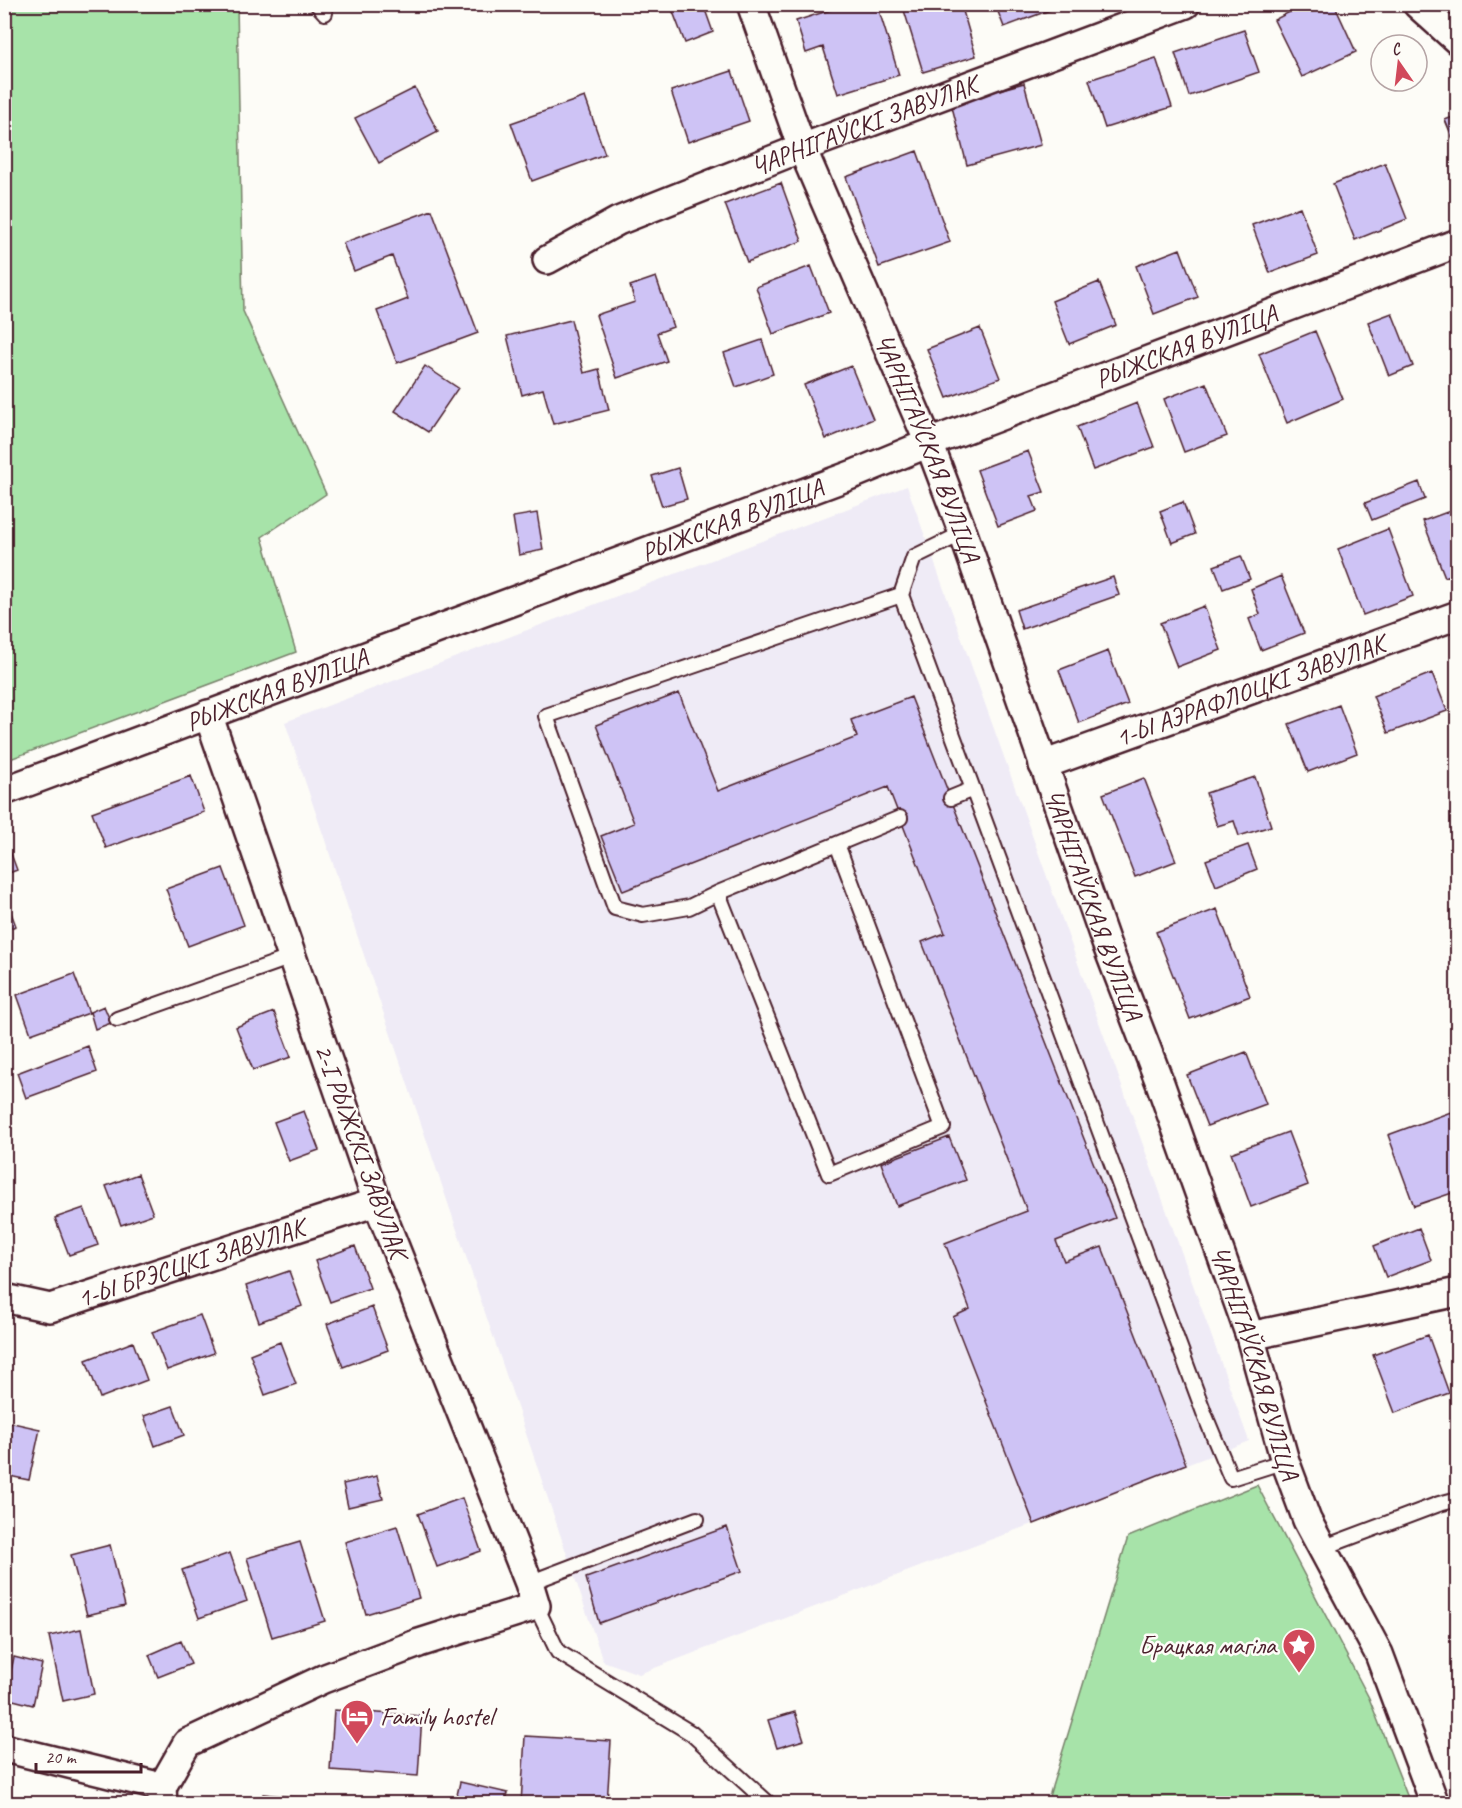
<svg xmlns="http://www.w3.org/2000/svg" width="1462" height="1808" viewBox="0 0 1462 1808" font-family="Caveat,sans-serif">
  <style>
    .built { fill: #efebf6 }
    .green { fill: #a7e3a9; stroke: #78816a; stroke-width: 1.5 }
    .building { fill: #cec3f5; stroke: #4a1f2b; stroke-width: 1.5 }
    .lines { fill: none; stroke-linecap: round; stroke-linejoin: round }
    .service-casing { stroke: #4a1f2b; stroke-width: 18 }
    .minor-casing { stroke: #4a1f2b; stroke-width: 32 }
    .service { stroke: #fdfcf7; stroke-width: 14 }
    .minor { stroke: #fdfcf7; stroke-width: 27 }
    .labels { text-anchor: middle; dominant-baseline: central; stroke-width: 5; stroke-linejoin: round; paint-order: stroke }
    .street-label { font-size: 26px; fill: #4a1f2b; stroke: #fdfcf7 }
    .poi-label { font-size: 26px; fill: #4a1f2b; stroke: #fdfcf7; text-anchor: end }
  </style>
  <rect width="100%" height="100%" fill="#fdfcf7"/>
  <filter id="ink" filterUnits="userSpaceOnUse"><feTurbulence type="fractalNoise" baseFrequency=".0167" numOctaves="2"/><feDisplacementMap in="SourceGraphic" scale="12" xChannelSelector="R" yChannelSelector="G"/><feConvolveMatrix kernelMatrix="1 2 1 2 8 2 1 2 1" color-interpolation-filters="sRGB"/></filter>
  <g filter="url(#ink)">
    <path class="built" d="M907,486l342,955 -610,233 -36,-13 -318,-939z"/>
    <path class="green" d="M5,4l232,1 6,306 83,183 -64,43 34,115 -291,109z
      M1257,1485l112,213 41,105h-363l81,-266z"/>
    <path class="building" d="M670,4h33l10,28 -28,11z
      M849,4h28l22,71 -61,19 -15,-47 -17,6 -10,-32z
      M910,4h51l15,52 -53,16 -20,-65z
      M995,4h53l2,6 -46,17z
      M1305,4h29l22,48 -54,25 -28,-57z
      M1244,30l15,42 -70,24 -14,-43z
      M1156,58l16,49 -67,21 -16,-48z
      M732,71l17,50 -61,21 -17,-51z
      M1024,83l17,62 -74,20 -16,-62z
      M415,88l23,44 -59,31 -24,-45z
      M585,97l20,57 -73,27 -21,-58z
      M1458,115v36l-13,-31z
      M917,151l33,91 -71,25 -33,-90z
      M1385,163l22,56 -52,21 -22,-56z
      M781,183l21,58 -55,21 -22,-58z
      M1300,207l18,48 -48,18 -18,-48z
      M432,210l46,123 -81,30 -20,-52 31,-12 -16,-43 -38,15 -11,-28z
      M1180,249l18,48 -44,17 -18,-48z
      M811,266l18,47 -56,21 -17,-47z
      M656,277l17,50 -16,6 10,28 -50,17 -21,-63 39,-13 -5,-16z
      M1099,282l17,43 -47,19 -17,-43z
      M1392,313l21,53 -24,10 -21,-54z
      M571,320l13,53 15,-4 10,41 -56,14 -10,-35 -21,6 -15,-59z
      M980,328l20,50 -53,20 -20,-49z
      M1315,331l28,68 -56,24 -28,-69z
      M762,340l11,34 -37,13 -12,-34z
      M425,366l33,22 -30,44 -33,-21z
      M851,366l22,53 -47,20 -22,-54z
      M1206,383l21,53 -43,16 -20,-53z
      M1137,403l17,44 -61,23 -16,-43z
      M1028,451l16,41 -13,4 6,15 -39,15 -21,-56z
      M678,468l9,31 -25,7 -10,-30z
      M1419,482l6,17 -53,21 -7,-17z
      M1183,502l12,32 -23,9 -12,-32z
      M1458,508v64l-13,5 -22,-56z
      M537,513l6,37 -24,5 -6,-38z
      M1388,529l25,67 -50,19 -25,-66z
      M1241,556l9,23 -27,10 -9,-23z
      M1281,576l23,57 -43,17 -12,-31 11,-5 -9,-25z
      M1113,577l6,18 -97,34 -6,-19z
      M1204,606l17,44 -44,17 -17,-44z
      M1108,651l20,53 -49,19 -20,-53z
      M1432,673l15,38 -59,22 -15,-37z
      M679,693l39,98 139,-54 -6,-17 60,-23 204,521 -59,23 8,20 38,-14 84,217 -152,60 -81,-207 17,-8 -25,-66 82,-32 -105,-269 23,-9 -57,-146 -265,104 -22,-55 33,-13 -38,-98z
      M1339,705l18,48 -49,19 -19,-48z
      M191,776l13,36 -98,36 -14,-36z
      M1255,777l16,49 -32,10 -5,-15 -17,5 -11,-33z
      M1144,778l32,83 -41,16 -32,-83z
      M7,843l10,27 -13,5v-31z
      M1248,845l9,24 -41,17 -10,-26z
      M223,868l21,57 -56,21 -22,-57z
      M1217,909l33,87 -60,23 -34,-87z
      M10,910l6,16 -12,4v-18z
      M74,974l15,39 -58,21 -14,-39z
      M104,1006l7,17 -16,6 -5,-17z
      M274,1012l17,45 -38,13 -17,-43z
      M88,1046l9,26 -71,26 -9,-25z
      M1246,1052l20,52 -59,22 -20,-51z
      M304,1111l15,39 -30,11 -15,-39z
      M1451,1112l7,19v60l-44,15 -26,-71z
      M1288,1132l20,53 -57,22 -20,-54z
      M949,1137l17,43 -69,26 -16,-43z
      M138,1174l15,40 -32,11 -15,-39z
      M84,1208l14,37 -29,10 -14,-37z
      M1419,1228l12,32 -45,17 -12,-31z
      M355,1246l15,42 -40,14 -15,-41z
      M289,1271l13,35 -43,16 -13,-36z
      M372,1307l16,43 -45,17 -16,-43z
      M200,1315l14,38 -47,17 -15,-38z
      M1428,1335l21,58 -54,20 -22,-58z
      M133,1342l14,38 -47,18 -14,-38z
      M280,1342l16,42 -31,11 -15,-41z
      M173,1406l11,29 -29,11 -11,-30z
      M4,1421l36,8 -11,51 -25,-5z
      M377,1476l6,23 -35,8 -5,-23z
      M462,1498l19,53 -44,16 -19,-53z
      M397,1526l22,72 -53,16 -21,-72z
      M727,1527l15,44 -143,52 -13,-45z
      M300,1542l25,79 -53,16 -25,-79z
      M110,1545l15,61 -38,9 -16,-60z
      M230,1553l17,48 -48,17 -17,-48z
      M81,1629l13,65 -31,7 -14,-65z
      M181,1641l10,23 -33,13 -9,-22z
      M14,1657l28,7 -9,41 -28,-7z
      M334,1710l88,6 -4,60 -88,-6z
      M795,1712l9,28 -27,8 -9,-28z
      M525,1736l86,5 -4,63h-86z
      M460,1782l48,11 -3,11h-50z
      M263,1794l72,7v3h-73z"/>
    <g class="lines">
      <g class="service-casing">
        <path id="service" d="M317,4l8,9
          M901,595l305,823 25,60 54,-17
          M951,798l22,-9
          M837,844l106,283 -114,47 -111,-281 -29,14 -46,8 -28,-7 -69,-192 355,-121 13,-38 49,-24
          M718,893l182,-75
          M117,1019l175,-62
          M1322,1548l117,-44 19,-5
          M529,1583l168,-64
          M536,1606l22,46 133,81 78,71"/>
      </g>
      <g class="minor-casing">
        <g id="minor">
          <path id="s1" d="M751,4l51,144 127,295 34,90 143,410 54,140 90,253 35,125 22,59 72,134 56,150"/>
          <path d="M1417,4l41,37"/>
          <path id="s2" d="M547,260l71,-39 184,-73 384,-144"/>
          <path id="s3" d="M1043,765l415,-150"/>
          <path id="s4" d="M4,791l850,-317 75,-31 529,-200"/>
          <path id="s5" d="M4,1298l46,10 327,-106"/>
          <path d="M1250,1336l208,-44"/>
          <path d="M4,1748l158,39 1,17"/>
          <path d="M162,1787l25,-44 136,-64 96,-36 117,-37 -7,-23 -152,-381 -169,-488"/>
        </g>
      </g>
      <use href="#service" class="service"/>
      <use href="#minor" class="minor"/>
    </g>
  </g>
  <defs>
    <g id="sight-pin" transform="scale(1.725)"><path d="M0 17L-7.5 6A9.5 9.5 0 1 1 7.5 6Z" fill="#d1495b" stroke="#fdfcf7"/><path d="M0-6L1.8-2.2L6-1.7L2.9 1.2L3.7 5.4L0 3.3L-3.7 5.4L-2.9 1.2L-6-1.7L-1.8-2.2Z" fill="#fff"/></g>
    <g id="hotel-pin" transform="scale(1.725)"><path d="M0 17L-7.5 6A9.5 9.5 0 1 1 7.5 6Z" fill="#d1495b" stroke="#fdfcf7"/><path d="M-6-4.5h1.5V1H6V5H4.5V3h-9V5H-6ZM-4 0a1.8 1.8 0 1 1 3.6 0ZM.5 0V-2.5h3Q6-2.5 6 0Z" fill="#fff"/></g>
  </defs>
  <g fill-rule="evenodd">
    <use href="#sight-pin" x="1299" y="1645"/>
    <use href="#hotel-pin" x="357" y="1716"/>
  </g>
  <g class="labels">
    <g class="street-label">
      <text stroke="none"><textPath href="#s2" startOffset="345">ЧАРНІГАЎСКІ ЗАВУЛАК</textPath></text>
      <text stroke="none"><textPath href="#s4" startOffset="1263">РЫЖСКАЯ ВУЛІЦА</textPath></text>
      <text stroke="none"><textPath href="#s1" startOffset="478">ЧАРНІГАЎСКАЯ ВУЛІЦА</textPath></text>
      <text stroke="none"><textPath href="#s4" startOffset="777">РЫЖСКАЯ ВУЛІЦА</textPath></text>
      <text stroke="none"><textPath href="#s4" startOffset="291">РЫЖСКАЯ ВУЛІЦА</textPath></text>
      <text stroke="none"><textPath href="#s3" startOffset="220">1-Ы АЭРАФЛОЦКІ ЗАВУЛАК</textPath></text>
      <text stroke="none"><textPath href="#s1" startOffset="964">ЧАРНІГАЎСКАЯ ВУЛІЦА</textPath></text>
      <text transform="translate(361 1151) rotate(70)">2-І РЫЖСКІ ЗАВУЛАК</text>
      <text stroke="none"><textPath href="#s5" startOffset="195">1-Ы БРЭСЦКІ ЗАВУЛАК</textPath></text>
      <text stroke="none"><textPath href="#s1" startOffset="1450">ЧАРНІГАЎСКАЯ ВУЛІЦА</textPath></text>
    </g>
    <g class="poi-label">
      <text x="1276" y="1645">Брацкая магіла</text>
      <text x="380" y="1716" text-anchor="start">Family hostel</text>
    </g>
  </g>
  <rect width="1462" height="1808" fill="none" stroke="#fdfcf7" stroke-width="24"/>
  <rect x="12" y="12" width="1438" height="1784" fill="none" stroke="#4a1f2b" stroke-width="2" filter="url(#ink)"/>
  <g transform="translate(1399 63) rotate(346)"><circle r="28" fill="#fdfcf7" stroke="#b5a4a5" stroke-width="1.5"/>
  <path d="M0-4.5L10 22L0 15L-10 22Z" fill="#d1495b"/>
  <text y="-9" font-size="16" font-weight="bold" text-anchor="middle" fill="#4a1f2b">С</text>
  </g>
  <path d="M36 1763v9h105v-9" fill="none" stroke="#4a1f2b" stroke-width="3"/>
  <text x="45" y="1763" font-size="18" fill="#4a1f2b" stroke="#fdfcf7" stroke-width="4.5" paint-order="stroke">20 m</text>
</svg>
